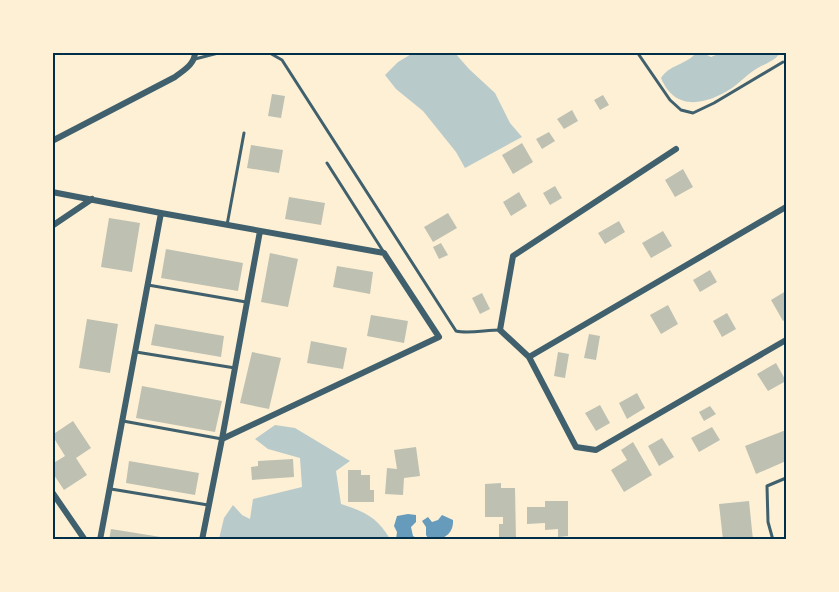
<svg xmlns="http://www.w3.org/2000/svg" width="839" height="592" viewBox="0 0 839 592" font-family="'Alegreya Sans',sans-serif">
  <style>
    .green { fill: #b9caca }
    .water { fill: #669bbc }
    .building { fill: #bec0b2 }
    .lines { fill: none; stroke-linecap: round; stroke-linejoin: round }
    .service { stroke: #3f606c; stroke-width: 3 }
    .minor { stroke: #3f606c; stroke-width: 6 }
    .neatline { fill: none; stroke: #003049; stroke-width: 2 }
  </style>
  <rect width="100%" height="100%" fill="#fdf0d5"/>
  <path class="green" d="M413,53h42l14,16 26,24 15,30 12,14 -57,31 -9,-16 -33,-41 -27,-22 -11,-14 13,-13z
    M703,53l8,4 10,-4h59c-6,9 -17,11 -27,18 -7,5 -14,12 -21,17 -26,17 -57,24 -71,-10 8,-13 24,-13 34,-24z
    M275,425l20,3 55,33 -14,10 5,33c23,7 37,14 49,35h-171l5,-21 9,-13 9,10 8,4 3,-20 49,-12 -2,-29 -32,-9 -13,-10z"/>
  <path class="water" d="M408,514l8,1v7l-5,5 2,9 5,3 4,-2 2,2h-28l1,-7 -3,-6 3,-10z
    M442,515l11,5c1,15 -12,22 -25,18l-2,-3v-8l-4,-6 6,-4 4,5 6,-2z"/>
  <path class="building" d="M272,94l13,2 -4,22 -13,-2z
    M603,95l6,10 -9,5 -6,-10z
    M572,110l6,11 -14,8 -7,-10z
    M549,132l6,9 -13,8 -6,-10z
    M522,143l11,19 -20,12 -11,-19z
    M251,145l32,5 -4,23 -32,-5z
    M683,169l10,18 -18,10 -10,-17z
    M555,186l7,12 -12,7 -7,-12z
    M519,192l8,14 -16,10 -8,-14z
    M289,197l36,6 -4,22 -36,-6z
    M448,213l9,15 -24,14 -9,-15z
    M109,218l31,5 -8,49 -31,-5z
    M619,221l6,11 -20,12 -7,-11z
    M663,231l9,15 -21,12 -9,-15z
    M441,243l7,12 -9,4 -6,-12z
    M166,249l77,14 -5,28 -77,-13z
    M270,253l28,6 -10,48 -27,-5z
    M337,266l36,6 -3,22 -37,-7z
    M710,270l7,12 -17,10 -7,-12z
    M786,291v28l-3,2 -12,-21z
    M482,293l8,16 -10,5 -8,-16z
    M668,305l10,19 -17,10 -11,-19z
    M727,313l9,16 -14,8 -9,-16z
    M371,315l37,6 -4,22 -37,-7z
    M87,319l31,5 -8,49 -31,-5z
    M155,324l69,12 -3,21 -70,-12z
    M589,334l11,2 -4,24 -12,-2z
    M311,341l36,7 -4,21 -36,-6z
    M252,352l29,6 -12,51 -29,-6z
    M558,352l11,2 -4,24 -11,-2z
    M776,363l10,18 -18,10 -11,-17z
    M142,386l80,15 -7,31 -79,-14z
    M637,393l8,15 -18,11 -8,-16z
    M600,405l10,18 -14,8 -11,-18z
    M710,406l6,8 -12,7 -5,-9z
    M73,421l18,27 -15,10 11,17 -23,15 -12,-18v-8l13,-8 -13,-21z
    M712,427l8,13 -21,12 -8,-14z
    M786,430v31l-30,13 -11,-28z
    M662,438l12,19 -15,9 -11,-20z
    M633,442l19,33 -28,17 -13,-22 16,-10 -6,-10z
    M416,447l4,29 -16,2 -1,17 -18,-1 2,-26 10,1 -3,-19z
    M293,459l1,18 -42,3 -1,-13 7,-1v-5z
    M129,461l70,12 -4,22 -69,-12z
    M348,470h13v5h9v15h4v12h-26z
    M501,483v5h14l1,52h-17v-16h4v-7h-18v-33z
    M545,501h23v35l-10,1v-8l-13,1v-7l-18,1v-17h18z
    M749,501l4,39h-30l-4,-36z
    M111,529l56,9v2h-58z"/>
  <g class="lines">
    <path class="service" d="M268,52l14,8 174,271c12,3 30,-1 44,-1
      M637,52l33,48 11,10 12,3 21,-10 69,-41
      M195,59l27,-7
      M327,163l56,88
      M227,225l17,-92
      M148,285l98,17
      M136,352l99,16
      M123,421l99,18
      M111,489l97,16
      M773,540l-5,-18 -1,-36 19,-8"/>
    <path class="minor" d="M52,141l123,-64c9,-7 20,-13 20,-25
      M676,149l-163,107 -13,74 29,27 47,90 20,3 190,-110
      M52,192l109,21 223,40 55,84 -217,102 -20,101
      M52,226l40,-27
      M529,357l257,-150
      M222,439l38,-208
      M52,492l33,48
      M100,540l61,-327"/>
  </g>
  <rect width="839" height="592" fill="none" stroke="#fdf0d5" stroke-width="108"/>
  <rect x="54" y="54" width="731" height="484" class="neatline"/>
</svg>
